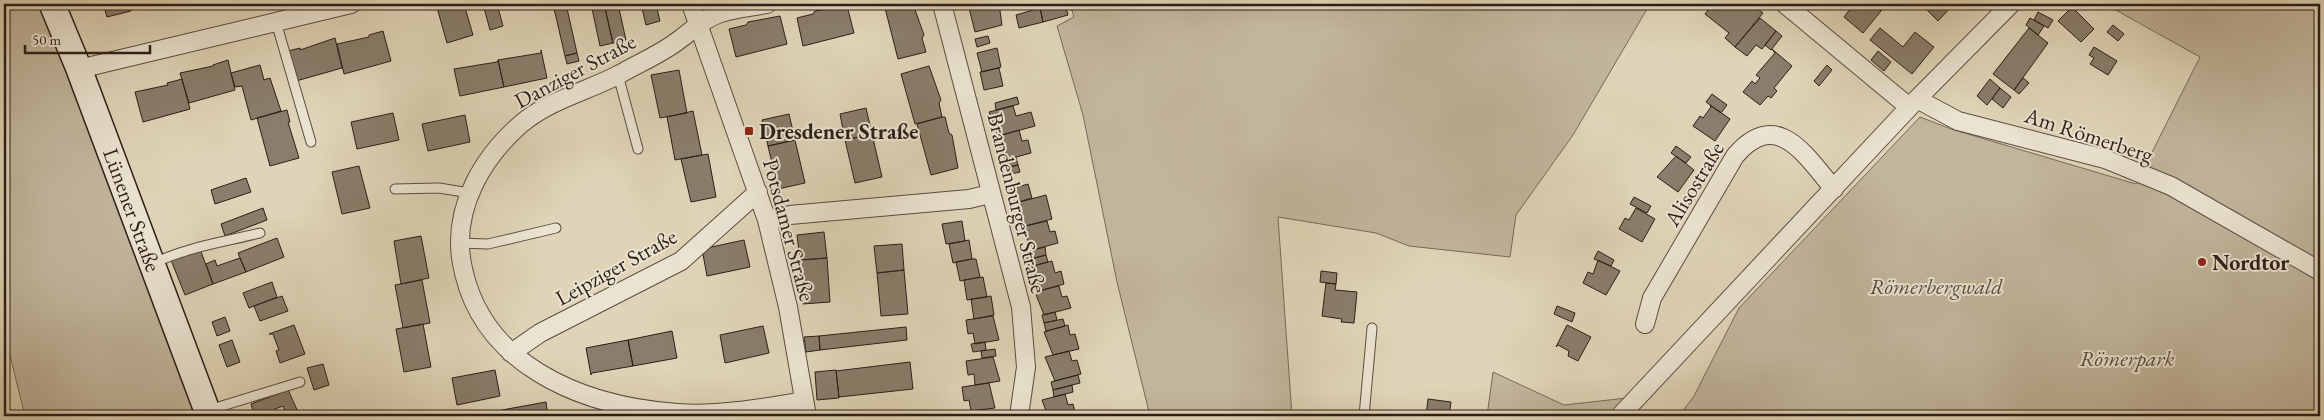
<svg xmlns="http://www.w3.org/2000/svg" width="2324" height="420" viewBox="0 0 2324 420" font-family="'EB Garamond',serif">
  <style>
    .green { fill: #c1b59c; stroke: #766a5a }
    .building { fill: #897d6b; stroke: #2c1e19 }
    .lines { fill: none; stroke-linecap: round; stroke-linejoin: round }
    .lane-casing { stroke: #594c40; stroke-width: 11 }
    .street-casing { stroke: #594c40; stroke-width: 20 }
    .secondary-casing { stroke: #2c1e19; stroke-width: 28 }
    .lane { stroke: #eae3d0; stroke-width: 9 }
    .street { stroke: #eae3d0; stroke-width: 18 }
    .secondary { stroke: #eae3d0; stroke-width: 25 }
    .poi-dot { fill: #8f2418; stroke: #eae3d0; stroke-width: 2 }
    .labels { text-anchor: middle; dominant-baseline: central; stroke-width: 4; stroke-linejoin: round; paint-order: stroke }
    .street-label { font-size: 22px; fill: #2c1e19; stroke: #eae3d0 }
    .poi-label { font-size: 22px; font-weight: bold; fill: #2c1e19; stroke: #eae3d0; text-anchor: start }
    .park-label { font-size: 22px; font-style: italic; fill: #594b40; stroke: #eae3d0 }
  </style>
  <rect width="100%" height="100%" fill="#dfd4b7"/>
  <filter id="stains"><feTurbulence type="fractalNoise" baseFrequency=".004" numOctaves="4"/><feColorMatrix values="0 0 0 0 .2 0 0 0 0 .09 0 0 0 0 .02 0 0 0 .5 -.17"/></filter>
  <radialGradient id="worn" r=".72"><stop offset=".6" stop-color="#630" stop-opacity="0"/><stop offset="1" stop-color="#630" stop-opacity=".3"/></radialGradient>
  <path class="green" d="M4,4h34l24,55 134,357h-171l-21,-85z
    M1070,4h580l-77,131 -57,80 -6,42 -101,-11 -33,-13 -98,-16 14,199h-142l-33,-134 -34,-167 -26,-89 17,-9z
    M2105,4h215v412h-641l15,-20 45,-88 181,-191 31,12 185,55 64,-127z
    M1493,372l71,33 63,-7 -21,18h-119z"/>
  <path class="building" d="M103,4h26l2,7 -24,6z
    M436,4h28l9,31 -26,8z
    M483,4h14l6,22 -13,4z
    M553,4h13l11,49 -12,3z
    M591,4h13l9,39 -13,3z
    M604,4h14l8,36 -13,3z
    M641,4h15l4,17 -14,4z
    M902,4h11l11,31 -2,3 4,14 -28,7 -13,-51z
    M968,4h31l3,21 -27,7z
    M1059,4h6l3,11 -25,7 -3,-14z
    M1713,4h38l12,9 -28,34 -10,-9 4,-5 -24,-19z
    M1854,4h19l8,7 -18,22 -19,-16z
    M1873,4h14l-6,7z
    M1927,4h27l-16,17 -14,-14z
    M847,6l7,27 -51,13 -6,-28 16,-4 2,-3z
    M2072,7l22,22 -13,13 -23,-21z
    M1040,8l3,14 -24,6 -3,-13z
    M2038,12l15,8 -5,8 -14,-8z
    M780,16l7,28 -51,13 -7,-28 17,-4 2,-3z
    M1760,18l16,13 -14,18 -6,-4 -9,11 -12,-9z
    M2030,18l14,8 -6,9 -12,-10z
    M2113,25l11,9 -6,7 -11,-9z
    M1880,28l23,19 12,-15 19,15 -22,27 -42,-34z
    M2029,28l19,15 -34,47 -21,-16z
    M383,31l8,30 -47,13 -7,-30 32,-7v-2z
    M1776,31l6,5 -11,14 -6,-5z
    M988,36l2,7 -13,4 -2,-8z
    M335,38l7,30 -46,13 -8,-30 12,-3v2z
    M2094,47l23,14 -9,14 -18,-11 4,-6 -5,-3z
    M997,48l4,19 -19,5 -5,-19z
    M1772,49l20,17 -18,22 3,3 -6,7 -3,-2 -8,9 -17,-13 9,-11 3,3 5,-6 -4,-3 19,-22z
    M541,50l6,28 -43,9 -6,-27 43,-7z
    M1878,51l13,11 -7,9 -13,-11z
    M577,53l2,8 -12,3 -2,-8z
    M228,60l7,30 -46,13 -9,-30 33,-7v-1z
    M498,60l6,27 -44,9 -6,-27 43,-7z
    M260,65l4,15 6,-2 11,33 -30,9 -9,-34 -7,1 -4,-14z
    M1827,65l5,5 -13,16 -5,-5z
    M929,66l12,34 -2,3 3,14 -27,7 -14,-50z
    M999,68l4,18 -19,4 -4,-18z
    M679,70l8,43 -27,5 -9,-43z
    M2023,78l6,5 -10,11 -5,-4z
    M182,79l8,30 -47,13 -8,-30 33,-7 -1,-2z
    M1990,79l10,9 -13,17 -10,-9z
    M2000,88l11,9 -8,11 -11,-9z
    M1712,94l15,11 -6,8 -15,-11z
    M1017,97l2,7 -23,6 -1,-7z
    M1710,105l20,14 -15,22 -22,-15 7,-10 3,2 8,-11z
    M1013,106l3,10 15,-4 4,14 -37,10 -9,-24z
    M866,108l6,26 -27,6 -5,-26z
    M287,110l3,12h-2l11,36 -29,8 -13,-48z
    M693,111l9,44 -27,5 -8,-43z
    M393,113l6,27 -42,9 -6,-27z
    M789,114l6,26 -27,6 -6,-26z
    M465,115l5,27 -42,9 -6,-27z
    M942,117h3l4,16 3,2 6,33 -27,7 -14,-51z
    M1019,130l3,11 6,-1 3,13 -26,7 -9,-23z
    M872,134l10,43 -27,6 -10,-43z
    M795,140l10,43 -27,6 -10,-43z
    M1676,146l15,11 -5,6 -15,-10z
    M708,154l8,43 -25,5 -10,-43z
    M1676,156l18,14 -16,22 -21,-15z
    M1016,157l2,8 -13,3 -2,-7z
    M1018,165l2,7 -13,3 -2,-7z
    M359,166l11,42 -28,6 -10,-42z
    M246,178l5,14 -36,12 -4,-14z
    M1028,184l4,14 -17,5 -4,-14z
    M1046,195l6,24 -27,7 -9,-23z
    M1634,197l17,9 -4,7 -17,-9z
    M263,208l4,12 -42,16 -4,-12z
    M1636,208l19,11 -13,23 -23,-13 6,-11 4,2z
    M962,221l3,20 -19,3 -4,-20z
    M1047,221l3,11 5,-1 3,12 -26,7 -10,-23z
    M824,232l3,26 -27,2 -3,-25z
    M421,236l8,42 -28,6 -7,-43z
    M277,238l7,19 -38,15 -8,-19z
    M744,240l6,27 -43,9 -5,-27z
    M969,240l3,19 -19,4 -4,-19z
    M902,244l2,26 -27,3 -3,-27z
    M1045,247l1,8 -19,5 -2,-8z
    M200,249l13,35 -28,11 -14,-35z
    M1598,251l16,9 -3,6 -17,-7z
    M1046,255l2,7 -19,5 -2,-7z
    M240,258l6,14 -33,12 -7,-20 9,-4 2,6z
    M827,258l3,44 -27,2 -3,-44z
    M972,259h4l4,18 -20,4 -4,-19z
    M1598,260l22,11 -14,24 -23,-12 5,-11 5,2z
    M1052,261l3,12 6,-2 3,13 -26,7 -9,-24z
    M904,270l4,44 -27,2 -4,-43z
    M1321,271l16,2 -1,11 -16,-2z
    M983,277l4,20 -20,3 -3,-20z
    M422,280l8,43 -27,5 -8,-43z
    M272,282l5,15 -28,11 -6,-15z
    M1326,283l10,1 -1,6 22,2 -3,31 -13,-1 1,-3 -20,-3z
    M1059,286l3,11 5,-1 4,12 -27,7 -9,-23z
    M282,296l6,15 -28,10 -6,-15z
    M991,296l3,19 -20,4 -3,-20z
    M1557,306l18,7 -3,9 -18,-8z
    M1055,312l2,8 -13,3 -2,-8z
    M993,316l6,24 -24,4 -2,-11 -5,1 -2,-14z
    M225,317l5,14 -13,5 -5,-14z
    M1063,319l2,7 -19,5 -2,-8z
    M423,324l8,43 -27,5 -8,-43z
    M294,325l11,29 -25,9 -4,-12 3,-1 -6,-16h-4z
    M1068,325l2,10 5,-1 4,15 -26,6 -9,-23z
    M1567,325l24,12 -13,24 -10,-5 1,-5 -11,-6 -2,2z
    M763,326l6,27 -44,10 -5,-28z
    M906,327l1,13 -87,10 -1,-14z
    M672,331l5,27 -44,8 -5,-26z
    M819,336l1,14 -14,2 -2,-15z
    M232,340l8,22 -13,5 -8,-22z
    M628,340l5,26 -41,7 -1,2 -5,-27z
    M985,342l1,8 -13,2 -2,-8z
    M995,349l1,7 -14,2 -1,-7z
    M1069,351l3,10 5,-1 4,14 -26,7 -10,-24z
    M993,357l7,24 -25,4 -1,-11 -6,1 -2,-14z
    M910,362l3,27 -74,8 -3,-26z
    M323,364l6,21 -15,5 -7,-22z
    M495,370l5,26 -43,9 -5,-27z
    M836,370l3,28 -22,2 -2,-28z
    M1078,375l2,8 -27,7 -2,-8z
    M989,383l6,25 -24,3 -2,-11 -5,1 -2,-14z
    M1072,385l1,7 -19,5 -1,-7z
    M288,390l12,26 -13,-1 -4,-9 -8,3 3,7h-28l4,-2 -3,-10z
    M1065,394l3,11 5,-1 3,12h-28l-6,-16z
    M1428,399l23,3 -2,14h-23z
    M546,402l2,14h-44l-2,-6z
    M981,410l1,6h-28v-2z
    M915,411l1,5h-44z"/>
  <g class="lines">
    <g class="lane-casing">
      <path id="lane" d="M276,22l35,120
        M618,75l20,74
        M395,189l44,-1 31,5
        M459,243l29,1 68,-16
        M154,263c34,-16 70,-21 106,-30
        M209,410l91,-28
        M1364,416l8,-88"/>
    </g>
    <g class="street-casing">
      <path id="street" d="M691,4l76,216 21,87 19,109
        M767,4c-15,3 -31,4 -46,9 -17,5 -28,17 -42,27 -18,14 -40,23 -59,34 -32,17 -71,26 -99,50 -38,33 -67,82 -60,134 16,106 119,148 216,155 42,3 85,-5 127,-12
        M942,4l79,303 5,60 -7,49
        M1785,4l124,103
        M79,69l272,-65
        M1917,99l41,22 147,38 66,27 149,85
        M767,220l23,-5 179,-16 21,-5
        M1645,324l7,-26 83,-142c42,-49 70,-1 99,33
        M511,353l29,-20 141,-72 77,-69
        M1620,416l297,-317 94,-95"/>
    </g>
    <g class="secondary-casing">
      <path id="secondary" d="M52,4l27,65 130,347"/>
    </g>
    <use href="#lane" class="lane"/>
    <use href="#street" class="street"/>
    <use href="#secondary" class="secondary"/>
  </g>
  <g class="poi-dot">
    <rect x="744" y="126" width="10" height="10" rx="2.5"/>
    <circle cx="2202" cy="262" r="5"/>
  </g>
  <g class="labels">
    <g class="street-label">
      <text transform="translate(575 71) rotate(-28)">Danziger Straße</text>
      <text transform="translate(2089 135) rotate(18)">Am Römerberg</text>
      <text transform="translate(1694 184) rotate(-59)">Alisostraße</text>
      <text transform="translate(1017 203) rotate(76)">Brandenburger Straße</text>
      <text transform="translate(132 210) rotate(70)">Lünener Straße</text>
      <text transform="translate(789 230) rotate(75)">Potsdamer Straße</text>
      <text transform="translate(616 267) rotate(-29)">Leipziger Straße</text>
    </g>
    <g class="poi-label">
      <text x="759" y="131">Dresdener Straße</text>
      <text x="2212" y="262">Nordtor</text>
    </g>
    <g class="park-label">
      <text x="1936" y="286">Römerbergwald</text>
      <text x="2127" y="358">Römerpark</text>
    </g>
  </g>
  <rect width="2324" height="420" fill="none" stroke="#dfd4b7" stroke-width="20"/>
  <rect x="5" y="5" width="2314" height="410" fill="none" stroke="#2c1e19" stroke-width="2.5"/>
  <rect x="10" y="10" width="2304" height="400" fill="none" stroke="#2c1e19"/>
  <path d="M25 45v8h125v-8" fill="none" stroke="#2c1e19" stroke-width="2.5"/>
  <text x="32" y="45" font-size="15" fill="#2c1e19" stroke="#eae3d0" stroke-width="4" paint-order="stroke">50 m</text>
  <rect width="100%" height="100%" filter="url(#stains)"/>
  <rect width="100%" height="100%" fill="url(#worn)"/>
</svg>
